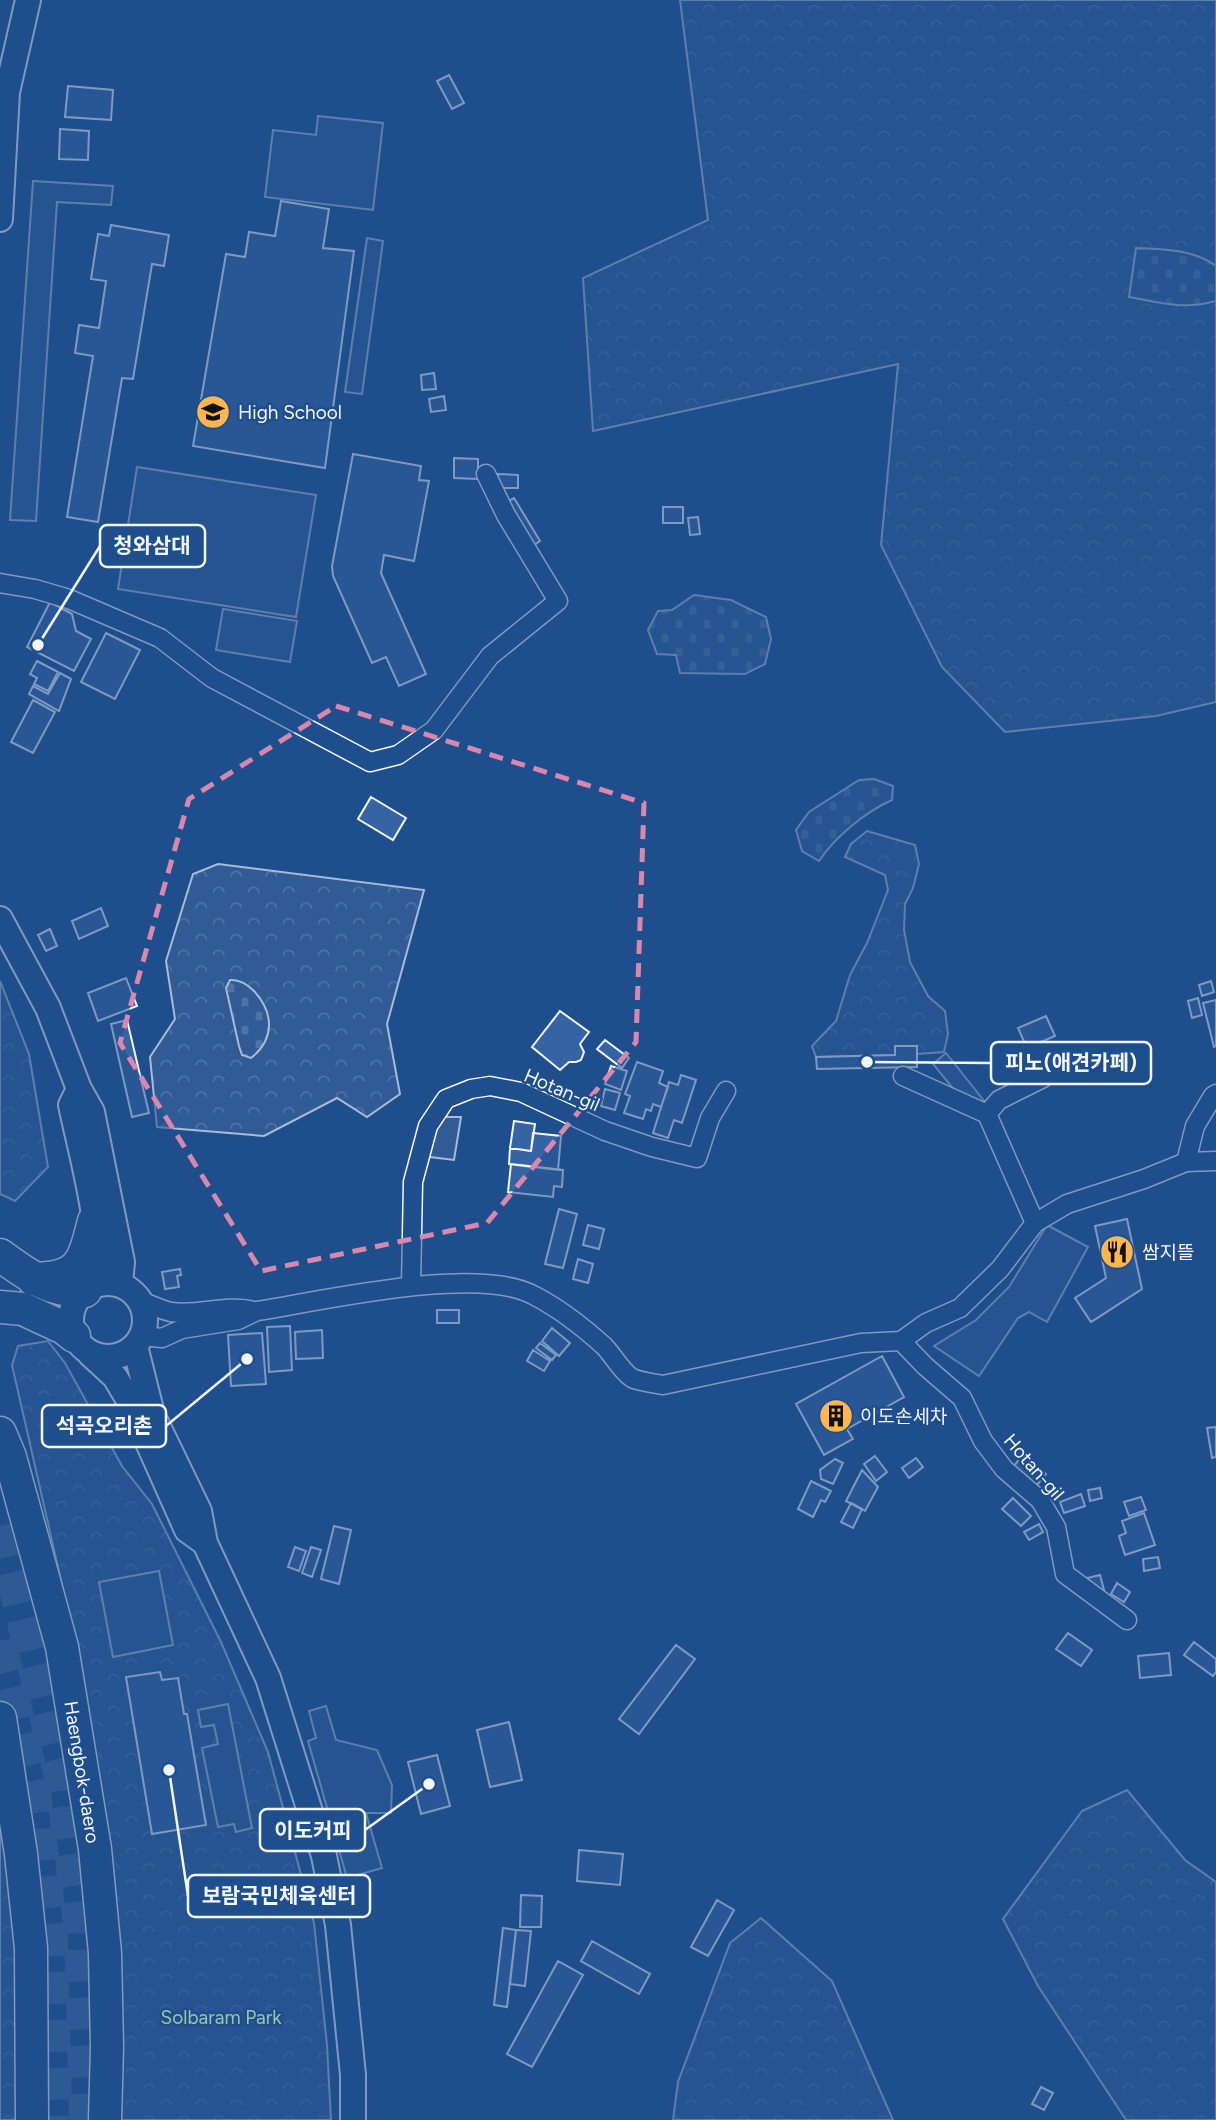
<svg xmlns="http://www.w3.org/2000/svg" width="1216" height="2120" viewBox="0 0 1216 2120" font-family="Figtree,'Noto Sans KR',sans-serif">
  <style>
    .forest { fill: url(#forest-crowns); stroke: #a8bbd7; stroke-width: 2 }
    .cemetery { fill: url(#cemetery-stones); stroke: #a8bbd7; stroke-width: 2 }
    .built { fill: #305b95; stroke: #a8bbd7; stroke-width: 2 }
    .building { fill: #3563a3; stroke: #f2f6ff; stroke-width: 2 }
    .lines { fill: none; stroke-linecap: round; stroke-linejoin: round }
    .highway-tunnel { stroke: #3f679d; stroke-width: 32; stroke-dasharray: 32 16; stroke-linecap: butt }
    .street-casing { stroke: #f2f6ff; stroke-width: 21 }
    .secondary-casing { stroke: #f2f6ff; stroke-width: 28 }
    .highway-casing { stroke: #f2f6ff; stroke-width: 35 }
    .street { stroke: #1f4e8c; stroke-width: 18 }
    .secondary { stroke: #1f4e8c; stroke-width: 24 }
    .highway { stroke: #1f4e8c; stroke-width: 32 }
    .marked { fill: none; stroke: #da87ad; stroke-width: 5; stroke-dasharray: 14 9; stroke-linejoin: round }
    .labels { text-anchor: middle; dominant-baseline: central; stroke-width: 5; stroke-linejoin: round; paint-order: stroke }
    .poi-label { font-size: 19px; fill: #f2f6ff; stroke: #1f4e8c; text-anchor: start }
    .street-label { font-size: 19px; fill: #f2f6ff; stroke: #1f4e8c }
    .park-label { font-size: 19px; fill: #97c8a6; stroke: #1f4e8c }
    .leader { fill: none; stroke: #f2f6ff; stroke-width: 2.5 }
    .callout-dot { fill: #f2f6ff; stroke: #1f4e8c; stroke-width: 2.5 }
    .callout { fill: #1f4e8c; stroke: #f2f6ff; stroke-width: 2.5 }
    .callout-label { font-size: 21px; text-anchor: middle; font-weight: bold; fill: #f2f6ff }
  </style>
  <defs>
    <pattern id="forest-crowns" width="20" height="18" patternUnits="userSpaceOnUse" patternTransform="scale(1.75)"><rect width="20" height="18" fill="#305b95"/><path d="M2 6a3 3 0 1 1 6 0M12 15a3 3 0 1 1 6 0" fill="none" stroke="#4e73a5"/></pattern>
    <pattern id="cemetery-stones" width="16" height="16" patternUnits="userSpaceOnUse" patternTransform="scale(1.75)"><rect width="16" height="16" fill="#305b95"/><path d="M2 7V4a2 2 0 0 1 4 0v3zM10 15v-3a2 2 0 0 1 4 0v3z" fill="#4e73a5"/></pattern>
  </defs>
  <rect width="100%" height="100%" fill="#1f4e8c"/>
  <path class="forest" d="M680,0h536v702l-60,14 -151,16 -63,-65 -61,-122 17,-181 -305,67 -10,-153 125,-58z
    M867,831l48,14 4,19 -6,24 -8,16 -1,26 6,32 18,34 17,15 3,23 -4,18 -27,2v-8h-21l-1,9 -79,2 -4,-11 24,-25 14,-46 17,-32 21,-53 -3,-15 -40,-18 6,-13z
    M218,864l206,26 -37,134 13,70 -33,23 -30,-19 -73,38 -107,-9 -7,-70 25,-38 -9,-58 27,-87z
    M0,981l29,73 19,113 -33,34 -15,-7z
    M48,1341l17,22 57,103 30,38 69,138 47,110 46,171 13,122 4,75h-212l-19,-336 -37,-195 -51,-224 6,-19z
    M0,1786l10,44 17,290h-27z
    M1127,1790l58,70 31,22v238h-90l-88,-134 -35,-67 79,-108z
    M761,1918l71,63 61,139h-220l5,-38 52,-139z"/>
  <path class="cemetery" d="M1136,248c27,1 57,1 80,18v35c-31,9 -56,2 -87,-4z
    M694,595l37,5 35,17 5,22 -6,25 -20,10 -65,-1 -4,-18 -19,-1 -9,-24 10,-19 14,-1z
    M874,779l19,7 -1,14c-27,12 -57,37 -73,61l-17,-10 -6,-21 13,-18 50,-32z
    M230,980c10,-1 17,4 24,11 20,22 21,48 -3,67l-9,-3 -3,-9 -13,-58z"/>
  <path class="built" d="M318,116l65,7 -10,87 -108,-13 8,-67 43,5z
    M33,181l80,5 -2,19 -54,-3 -21,319 -26,-1z
    M367,238l16,3 -21,153 -17,-2z
    M137,467l179,28 -20,122 -178,-28z
    M223,609l74,12 -7,41 -74,-12z
    M946,1053l39,49 -13,10 -39,-48z
    M442,1117h19l-7,43 -24,-3v-20z
    M1047,1225l41,22 -41,75 -18,-10 -11,6 -39,58 -45,-30 42,-26 33,-33z
    M159,1571l14,74 -60,12 -14,-75z
    M228,1704l24,124 -16,4 -2,-8 -16,3 -16,-79 16,-4 -4,-19 -13,2 -3,-17z
    M326,1706l10,34 41,10 15,35 -1,28h-25l16,55 -35,10 -39,-137 8,-3 -7,-27z"/>
  <path class="building" d="M449,75l15,28 -12,6 -15,-28z
    M68,86l45,4 -2,30 -46,-3z
    M60,129l29,2 -1,29 -29,-1z
    M281,201l48,8 -6,39 31,3 -29,217 -132,-22 33,-192 19,3 4,-25 26,4z
    M111,225l58,10 -5,31 -12,-2 -19,115 -11,-1 -24,144 -31,-5 26,-161 -18,-3 4,-28 20,3 7,-47 -15,-2 7,-45 11,2z
    M434,373l2,16 -14,1 -1,-15z
    M444,396l2,14 -15,2 -2,-13z
    M353,454l68,12 -2,14 10,1 -15,80 -30,-6 -3,18 45,101 -27,12 -13,-29 -14,6 -39,-87 -1,-10z
    M454,458l24,1v20l-24,-1z
    M498,474l20,1v13h-21z
    M514,498l26,43 -9,6 -26,-44z
    M663,507h20v16h-20z
    M698,517l2,17 -10,1 -2,-17z
    M50,602l22,12 4,17 15,8 -17,32 -47,-24z
    M106,633l34,17 -25,49 -34,-17z
    M37,661l21,11 -10,19 -14,-7 3,-6 -7,-4z
    M60,673l11,6 -12,32 -30,-17 4,-8 15,8z
    M33,700l22,12 -22,41 -22,-11z
    M371,797l35,21 -13,22 -35,-21z
    M101,908l7,18 -29,13 -7,-18z
    M50,929l7,17 -11,5 -8,-16z
    M126,978l11,28 -39,15 -10,-28z
    M1211,981l3,11 -12,4 -3,-11z
    M1198,998l4,17 -10,3 -4,-17z
    M1216,1000v46l-2,1 -11,-44z
    M560,1011l29,21 -9,12 4,8 -3,8 -5,2h-7l-9,8 -28,-23z
    M1046,1016l9,20 -28,12 -9,-20z
    M127,1020l22,93 -17,4 -21,-93z
    M605,1040l24,18 -7,10 -25,-19z
    M895,1046h22v21l-100,2 -1,-12 79,-2z
    M637,1062l26,9 -4,12 9,4 -7,20 -8,-3 -2,7 -5,-2 -3,10 -19,-6 6,-17 -5,-2z
    M611,1066l16,5 -6,19 -16,-6z
    M681,1075l15,5 -14,43 -8,-3 -6,18 -15,-5 16,-51 9,3z
    M605,1089l15,4 -5,17 -14,-4z
    M514,1121l21,3 -4,27 -21,-3z
    M533,1133l28,3 -3,34 -49,-6 1,-16 21,3z
    M511,1164l52,6 -1,17 -8,-1 -1,11 -45,-5z
    M559,1209l18,5 -14,54 -18,-4z
    M1127,1219l15,70 -51,33 -16,-24 31,-20 -11,-52z
    M588,1225l16,4 -5,20 -16,-4z
    M578,1259l15,5 -5,19 -15,-4z
    M180,1269l1,6 -4,1 2,11 -14,2 -3,-17z
    M437,1310h22v13h-22z
    M290,1326l2,44 -23,2 -2,-45z
    M552,1328l18,15 -11,13 -17,-15z
    M322,1330l1,28 -27,1 -1,-27z
    M262,1333l4,51 -35,2 -3,-51z
    M540,1343l16,12 -4,5 -16,-12z
    M533,1350l17,11 -6,10 -17,-10z
    M882,1356l22,41 -57,32 6,10 -29,16 -28,-51z
    M1216,1427v30l-4,1 -5,-30z
    M1023,1454l23,20 -9,11 -9,-7 -2,3 -11,-9 3,-3 -4,-3z
    M875,1456l12,16 -11,9 -12,-17z
    M916,1458l7,9 -14,11 -7,-10z
    M835,1459l8,4 -10,21 -12,-5 -1,-9z
    M862,1470l16,17 -13,24 -19,-10z
    M811,1481l20,10 -6,11 -4,-2 -8,17 -15,-8z
    M1100,1488l2,10 -12,3 -2,-11z
    M1081,1494l4,12 -21,7 -4,-11z
    M1141,1497l5,13 -17,6 -5,-14z
    M1013,1498l18,18 -10,10 -19,-17z
    M851,1503l11,6 -9,19 -12,-6z
    M1144,1513l11,32 -30,10 -6,-19 7,-3 -4,-12z
    M1039,1524l4,8 -14,8 -5,-8z
    M334,1526l17,4 -12,54 -18,-5z
    M295,1547l11,4 -7,20 -11,-4z
    M311,1547l10,3 -9,27 -10,-4z
    M1158,1557l2,11 -16,3 -1,-12z
    M1100,1575l4,15 -7,1 -10,-13z
    M1117,1583l13,9 -6,10 -13,-8z
    M1068,1633l24,17 -11,16 -25,-17z
    M1194,1642l22,17v13l-3,4 -29,-21z
    M676,1645l19,14 -56,75 -20,-15z
    M1169,1653l2,22 -31,3 -2,-22z
    M160,1672l2,8 16,-2 6,36h3l19,111 -54,9 -26,-157z
    M509,1722l13,58 -32,7 -13,-57z
    M437,1755l13,51 -29,8 -13,-52z
    M579,1850l44,4 -3,31 -43,-4z
    M521,1895l21,1 -1,31h-21z
    M717,1900l17,10 -26,46 -17,-9z
    M503,1928l13,2 -9,77 -13,-2z
    M516,1930l15,1 -6,55 -15,-2z
    M592,1941l58,33 -11,20 -58,-33z
    M558,1961l25,14 -51,92 -25,-13z
    M1041,2087l12,6 -9,17 -12,-6z"/>
  <g class="lines">
    <path class="highway-tunnel" d="M0,1526l61,255 19,149 5,190
      M0,1641l34,143 18,147 4,189"/>
    <g class="street-casing">
      <path id="street" d="M0,583l35,6 34,10 91,39 52,40 158,84 28,-7 36,-25 56,-74 68,-55 -52,-86 -20,-41
        M903,1076l84,38
        M1186,1162l9,-36 18,-30 3,-2
        M1035,1223l-48,-109 12,-14 44,-22
        M411,1286l2,-104 15,-56 18,-27 25,-10 19,-3 31,6 84,39 47,16 45,11 13,-40 16,-27
        M139,1300c10,4 22,10 32,12 26,4 53,-7 79,-2
        M142,1336l20,2 20,-9 56,-9 19,-9c65,-10 222,-47 278,-15 25,13 48,31 69,50 9,9 17,25 28,32 8,4 22,5 31,7l198,-42 40,-2 25,-18 34,-15 40,-39 35,-46 32,-19 77,-25 42,-17 30,-1
        M901,1341l24,25 37,32 21,43 21,28 36,31 16,27 9,47 62,46"/>
    </g>
    <g class="secondary-casing">
      <path id="secondary" d="M0,219l7,-127 21,-92
        M0,919l48,89 31,81 13,23 30,150 -2,23
        M79,1089l-8,16c12,56 29,114 27,172l-13,14
        M71 1320a37 37 0 1 1 74 0a37 37 0 1 1-74 0Z
        M135,1346l17,68 47,97 6,32 63,135 56,178 14,69 15,150v45
        M90,1354l25,23 15,25 57,128 18,13"/>
    </g>
    <g class="highway-casing">
      <path id="highway" d="M0,1255c29,21 48,36 85,36
        M33,1279c47,-1 50,-15 61,-58
        M0,1307l23,2 41,19 10,8
        M0,1433l10,24 52,190 33,202 10,104 2,94 -2,73
        M0,1718l21,136 10,94 1,172"/>
    </g>
    <use href="#street" class="street"/>
    <use href="#secondary" class="secondary"/>
    <use href="#highway" class="highway"/>
  </g>
  <path d="M0 0H1216V2120H0ZM336,706l308,97 -8,239 -149,181 -226,48 -141,-228 69,-244z" fill="#1f4e8c" fill-opacity=".55" fill-rule="evenodd"/>
  <path class="marked" d="M336,706l308,97 -8,239 -149,181 -226,48 -141,-228 69,-244z"/>
  <defs>
    <g id="school-disc" transform="scale(1.75)"><circle r="9.5" fill="#ffb74d" stroke="#1f4e8c"/><path d="M0-5L7-2L0 1L-7-2ZM-4 1L0 2.5L4 1V4Q0 6-4 4Z" fill="#111"/></g>
    <g id="restaurant-disc" transform="scale(1.75)"><circle r="9.5" fill="#ffb74d" stroke="#1f4e8c"/><path d="M-5-6h1v4h1v-4h1v4h1v-4h1v5L-1.5 .5V6h-2V.5L-5-1ZM5-6V6H3V1.5H1.5Q1.5-4 5-6Z" fill="#111"/></g>
    <g id="building-disc" transform="scale(1.75)"><circle r="9.5" fill="#ffb74d" stroke="#1f4e8c"/><path d="M-4-6H4V6H1V3H-1V6H-4ZM-2.5-4.3h1.7v1.8h-1.7ZM.8-4.3h1.7v1.8H.8ZM-2.5-1h1.7V.8h-1.7ZM.8-1h1.7V.8H.8Z" fill="#111"/></g>
  </defs>
  <g fill-rule="evenodd">
    <use href="#school-disc" x="213" y="412"/>
    <use href="#restaurant-disc" x="1117" y="1252"/>
    <use href="#building-disc" x="836" y="1416"/>
  </g>
  <g class="labels">
    <g class="poi-label">
      <text x="238" y="412">High School</text>
      <text x="1142" y="1252">쌈지뜰</text>
      <text x="860" y="1416">이도손세차</text>
    </g>
    <g class="street-label">
      <text transform="translate(562 1090) rotate(23)">Hotan-gil</text>
      <text transform="translate(1034 1467) rotate(49)">Hotan-gil</text>
      <text transform="translate(82 1772) rotate(81)">Haengbok-daero</text>
    </g>
    <g class="park-label">
      <text x="221" y="2017">Solbaram Park</text>
    </g>
  </g>
  <path class="leader" d="M38 645L100 546M867 1062L991 1063M247 1359L166 1426M429 1784L365 1830M169 1770L188 1896"/>
  <g class="callout-dot">
    <circle cx="38" cy="645" r="7"/>
    <circle cx="867" cy="1062" r="7"/>
    <circle cx="247" cy="1359" r="7"/>
    <circle cx="429" cy="1784" r="7"/>
    <circle cx="169" cy="1770" r="7"/>
  </g>
  <g class="callout">
    <rect x="100" y="525" width="105" height="42" rx="7"/>
    <rect x="991" y="1042" width="160" height="42" rx="7"/>
    <rect x="42" y="1405" width="124" height="42" rx="7"/>
    <rect x="260" y="1809" width="105" height="42" rx="7"/>
    <rect x="188" y="1875" width="182" height="42" rx="7"/>
  </g>
  <g class="callout-label">
    <text x="152" y="553">청와삼대</text>
    <text x="1071" y="1070">피노(애견카페)</text>
    <text x="104" y="1433">석곡오리촌</text>
    <text x="313" y="1838">이도커피</text>
    <text x="279" y="1903">보람국민체육센터</text>
  </g>
</svg>
